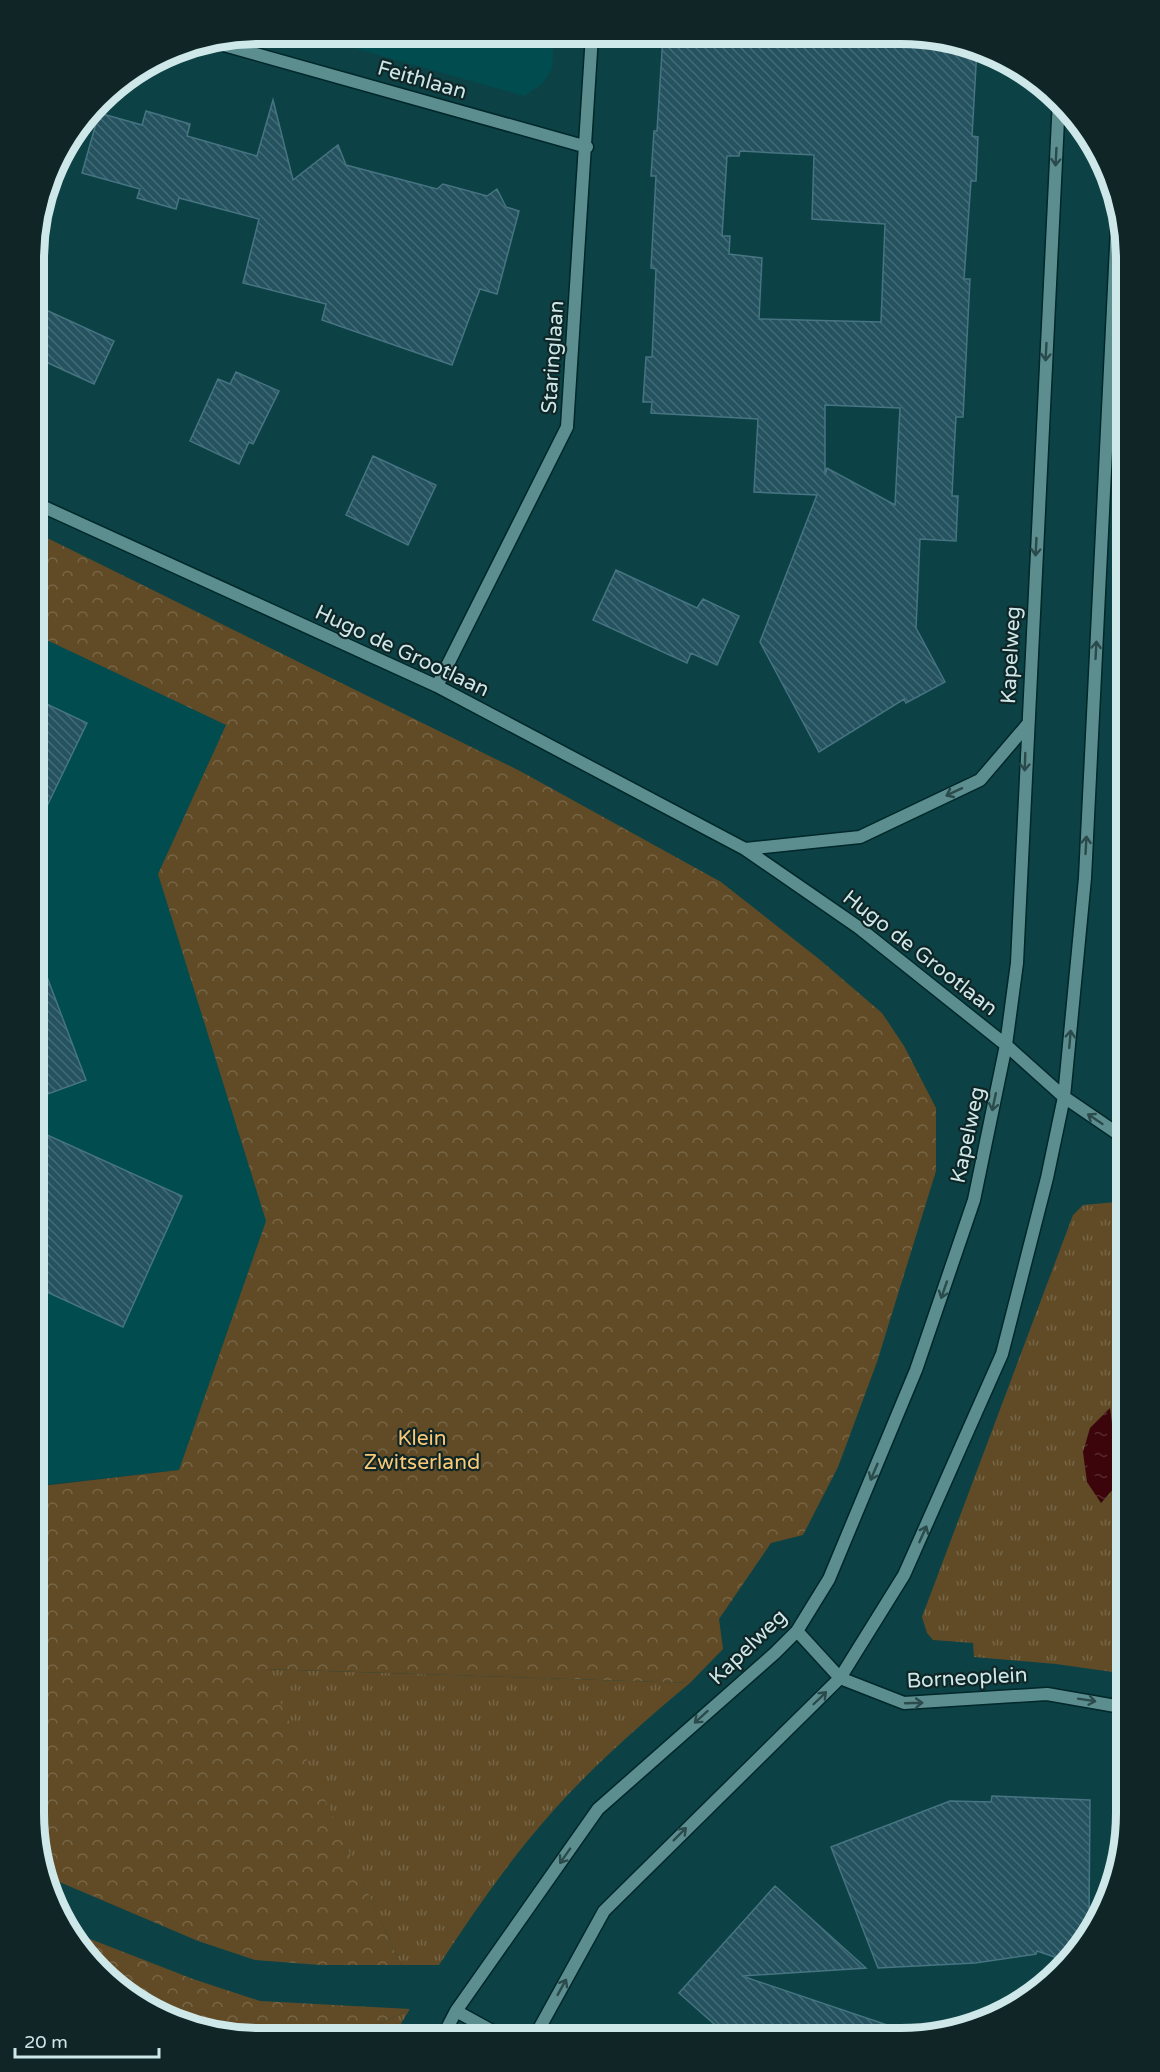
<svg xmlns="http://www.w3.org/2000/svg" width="1160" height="2072" viewBox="0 0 1160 2072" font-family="'Varela Round',sans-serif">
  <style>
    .built { fill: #014c4f }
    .grass { fill: url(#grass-tufts) }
    .forest { fill: url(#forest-crowns) }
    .water { fill: url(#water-ripples) }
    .building { fill: url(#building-back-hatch); stroke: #477482; stroke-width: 1.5; fill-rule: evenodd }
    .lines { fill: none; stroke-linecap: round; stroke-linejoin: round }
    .street-casing { stroke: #002729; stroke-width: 15 }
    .street { stroke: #5c8e90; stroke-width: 12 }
    .oneway { stroke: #2b4a4b }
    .labels { text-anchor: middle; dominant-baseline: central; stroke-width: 4.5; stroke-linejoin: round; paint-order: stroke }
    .street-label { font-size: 21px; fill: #cee7e8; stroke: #102526 }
    .park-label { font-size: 21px; fill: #f9c977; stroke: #102526 }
    .rim { fill: none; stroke: #cee7e8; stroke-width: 8 }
  </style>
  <defs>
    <pattern id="grass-tufts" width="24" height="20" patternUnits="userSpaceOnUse" patternTransform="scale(1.5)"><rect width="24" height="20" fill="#604b26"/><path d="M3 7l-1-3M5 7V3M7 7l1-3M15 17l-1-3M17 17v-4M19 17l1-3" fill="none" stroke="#766546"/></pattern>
    <pattern id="forest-crowns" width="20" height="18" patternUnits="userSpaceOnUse" patternTransform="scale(1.5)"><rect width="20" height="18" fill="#604b26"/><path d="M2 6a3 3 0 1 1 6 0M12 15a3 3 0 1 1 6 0" fill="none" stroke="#766546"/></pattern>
    <pattern id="water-ripples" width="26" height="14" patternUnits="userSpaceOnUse" patternTransform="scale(1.5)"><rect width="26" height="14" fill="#3c050c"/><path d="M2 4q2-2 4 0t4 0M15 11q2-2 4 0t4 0" fill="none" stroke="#57292f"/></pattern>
    <pattern id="building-back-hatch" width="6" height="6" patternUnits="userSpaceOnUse" patternTransform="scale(1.5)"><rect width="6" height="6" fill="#25525f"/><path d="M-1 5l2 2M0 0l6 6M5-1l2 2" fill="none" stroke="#436b76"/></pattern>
  </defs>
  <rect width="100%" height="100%" fill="#0c4245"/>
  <path class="built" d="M301,33l253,2 -2,34 -10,15 -18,12z
    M34,634l192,91 -68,149 108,347 -87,249 -146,16z"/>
  <path class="grass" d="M1127,1201v239h-13l-4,-31 -9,94 19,-22 7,4v189l-71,-10 -82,-7 -1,-14 -40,-3 -6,-7 -5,-16 151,-402 10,-10z
    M264,1669l426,14c-48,40 -96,82 -137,128 -43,48 -79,101 -114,154h-38z
    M410,2009l-18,29 -38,-1z"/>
  <path class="forest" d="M35,532l485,239 201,111 98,77 63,54 22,33 32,62v63l-59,191 -39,105 -35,68 -32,8 -52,76 4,30 -33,34 -425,-14 136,296h-81l-65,-5 -57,-19 -155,-66 -10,-61v-327l146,-17 87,-249 -108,-347 68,-149 -192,-91z
    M67,1930l126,49 67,22 150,8 -56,28h-126l-69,-21 -49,-33 -39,-44z"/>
  <path class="water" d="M1110,1408l4,32h13v45l-7,-4 -19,22 -14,-21 -4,-30 7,-24z"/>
  <path class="building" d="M663,36l282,1 32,11 -5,88 6,1 -2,44h-5l-7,98h6l-7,138h-7l-2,35 -2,44h6l-2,45 -36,-2 -4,89 29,54 -39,21 -2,-4 -85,53 -59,-110 57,-147 -63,-3 4,-73 -107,-6 1,-11h-9l3,-45h6l2,-42 2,-46 -5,-1 5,-92h-5l3,-45h3zM740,151l74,4 -2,64 73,5 -4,98 -122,-3 3,-61 -33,-4 1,-18h-8l5,-80h12zM825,405l75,3 -5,97 -68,-37 -2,7z
    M273,100l20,80 45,-35 8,20 91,24 6,-5 44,12 10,-7 9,18 13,4 -22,83 -17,-5 -28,76 -130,-45 4,-16 -83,-21 16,-64 -80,-21 -3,11 -39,-11 3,-9 -58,-16 17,-60 43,12 4,-14 44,13 -3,12 70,20z
    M35,305l79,36 -20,43 -59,-27z
    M236,372l43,19 -26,53 -4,-2 -10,22 -49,-23 28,-62 12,5z
    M373,456l63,29 -28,60 -62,-30z
    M616,570l81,38 6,-9 36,17 -22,49 -26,-12 -4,10 -94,-43z
    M34,698l53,25 -53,110z
    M34,953h4l48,127 -52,19z
    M34,1129l148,67 -59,131 -89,-41z
    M992,1796l98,4 -1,119 8,3 -17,29 -11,11 -32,-11 -1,3 -61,9 -97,5 -47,-121 119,-46 41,1z
    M775,1886l91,82 -124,8 166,56 -1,6h-177l-51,-45z"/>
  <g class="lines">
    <g class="street-casing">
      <path id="street" d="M213,42l374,105
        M35,503l402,183 308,163 113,78 148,118 58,52 63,43
        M437,686l130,-259 25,-392
        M745,849l115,-12 120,-57 47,-55
        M797,1631l43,47 64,25 143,-9 80,14
        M456,2011l49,27
        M442,2038l14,-27 142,-202 177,-156 22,-22 32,-52 87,-209 58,-170 32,-155 11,-82 42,-864
        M534,2038l70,-127 236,-233 64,-103 98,-221 45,-176 17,-81 21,-219 33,-672"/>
    </g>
    <use href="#street" class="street"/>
  </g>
  <defs><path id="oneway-shaft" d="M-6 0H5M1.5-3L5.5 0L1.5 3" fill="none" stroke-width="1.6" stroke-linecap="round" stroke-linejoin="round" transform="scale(1.5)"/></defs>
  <g class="oneway">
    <use href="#oneway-shaft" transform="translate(1056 157) rotate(93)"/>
    <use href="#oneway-shaft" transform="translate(1046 352) rotate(93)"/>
    <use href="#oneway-shaft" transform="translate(1036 547) rotate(93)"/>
    <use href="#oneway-shaft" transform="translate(1096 650) rotate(-87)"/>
    <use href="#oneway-shaft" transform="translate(1025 762) rotate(92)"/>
    <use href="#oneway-shaft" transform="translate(954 792) rotate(155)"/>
    <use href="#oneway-shaft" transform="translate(1086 845) rotate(-87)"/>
    <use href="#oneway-shaft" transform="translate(1070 1039) rotate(-85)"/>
    <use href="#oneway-shaft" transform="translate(994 1102) rotate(102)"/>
    <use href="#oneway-shaft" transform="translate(1095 1119) rotate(-146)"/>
    <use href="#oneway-shaft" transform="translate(944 1290) rotate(109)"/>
    <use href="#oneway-shaft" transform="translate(874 1472) rotate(113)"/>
    <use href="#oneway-shaft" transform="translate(923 1534) rotate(-66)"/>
    <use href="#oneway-shaft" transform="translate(820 1698) rotate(-44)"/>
    <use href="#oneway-shaft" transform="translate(1087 1700) rotate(9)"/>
    <use href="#oneway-shaft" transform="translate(914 1703) rotate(-2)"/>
    <use href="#oneway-shaft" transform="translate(701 1717) rotate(138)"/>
    <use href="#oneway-shaft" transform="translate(680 1834) rotate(-45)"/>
    <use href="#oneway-shaft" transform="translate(565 1856) rotate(125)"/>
    <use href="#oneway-shaft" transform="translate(562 1987) rotate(-61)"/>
  </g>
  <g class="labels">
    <g class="street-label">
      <text transform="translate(422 80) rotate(16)">Feithlaan</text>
      <text transform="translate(553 357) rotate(-86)">Staringlaan</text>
      <text transform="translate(402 651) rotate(25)">Hugo de Grootlaan</text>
      <text transform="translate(1011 655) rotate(-87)">Kapelweg</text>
      <text transform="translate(920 953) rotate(38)">Hugo de Grootlaan</text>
      <text transform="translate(968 1135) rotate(-78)">Kapelweg</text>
      <text transform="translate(748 1647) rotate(-44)">Kapelweg</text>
      <text transform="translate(967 1678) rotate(-3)">Borneoplein</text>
    </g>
    <g class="park-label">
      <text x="422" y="1438">Klein<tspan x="422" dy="24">Zwitserland</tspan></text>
    </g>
  </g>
  <path d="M0 0H1160V2072H0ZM259 44H901A215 215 0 0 1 1116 259V1813A215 215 0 0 1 901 2028H259A215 215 0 0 1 44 1813V259A215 215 0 0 1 259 44Z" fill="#102526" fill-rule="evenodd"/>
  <path class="rim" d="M259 44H901A215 215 0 0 1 1116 259V1813A215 215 0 0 1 901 2028H259A215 215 0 0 1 44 1813V259A215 215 0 0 1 259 44Z"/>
  <path d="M15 2048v9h144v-9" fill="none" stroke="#cee7e8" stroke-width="3"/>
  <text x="24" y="2048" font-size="18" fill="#cee7e8" stroke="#102526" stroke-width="4.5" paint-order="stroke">20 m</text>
</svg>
